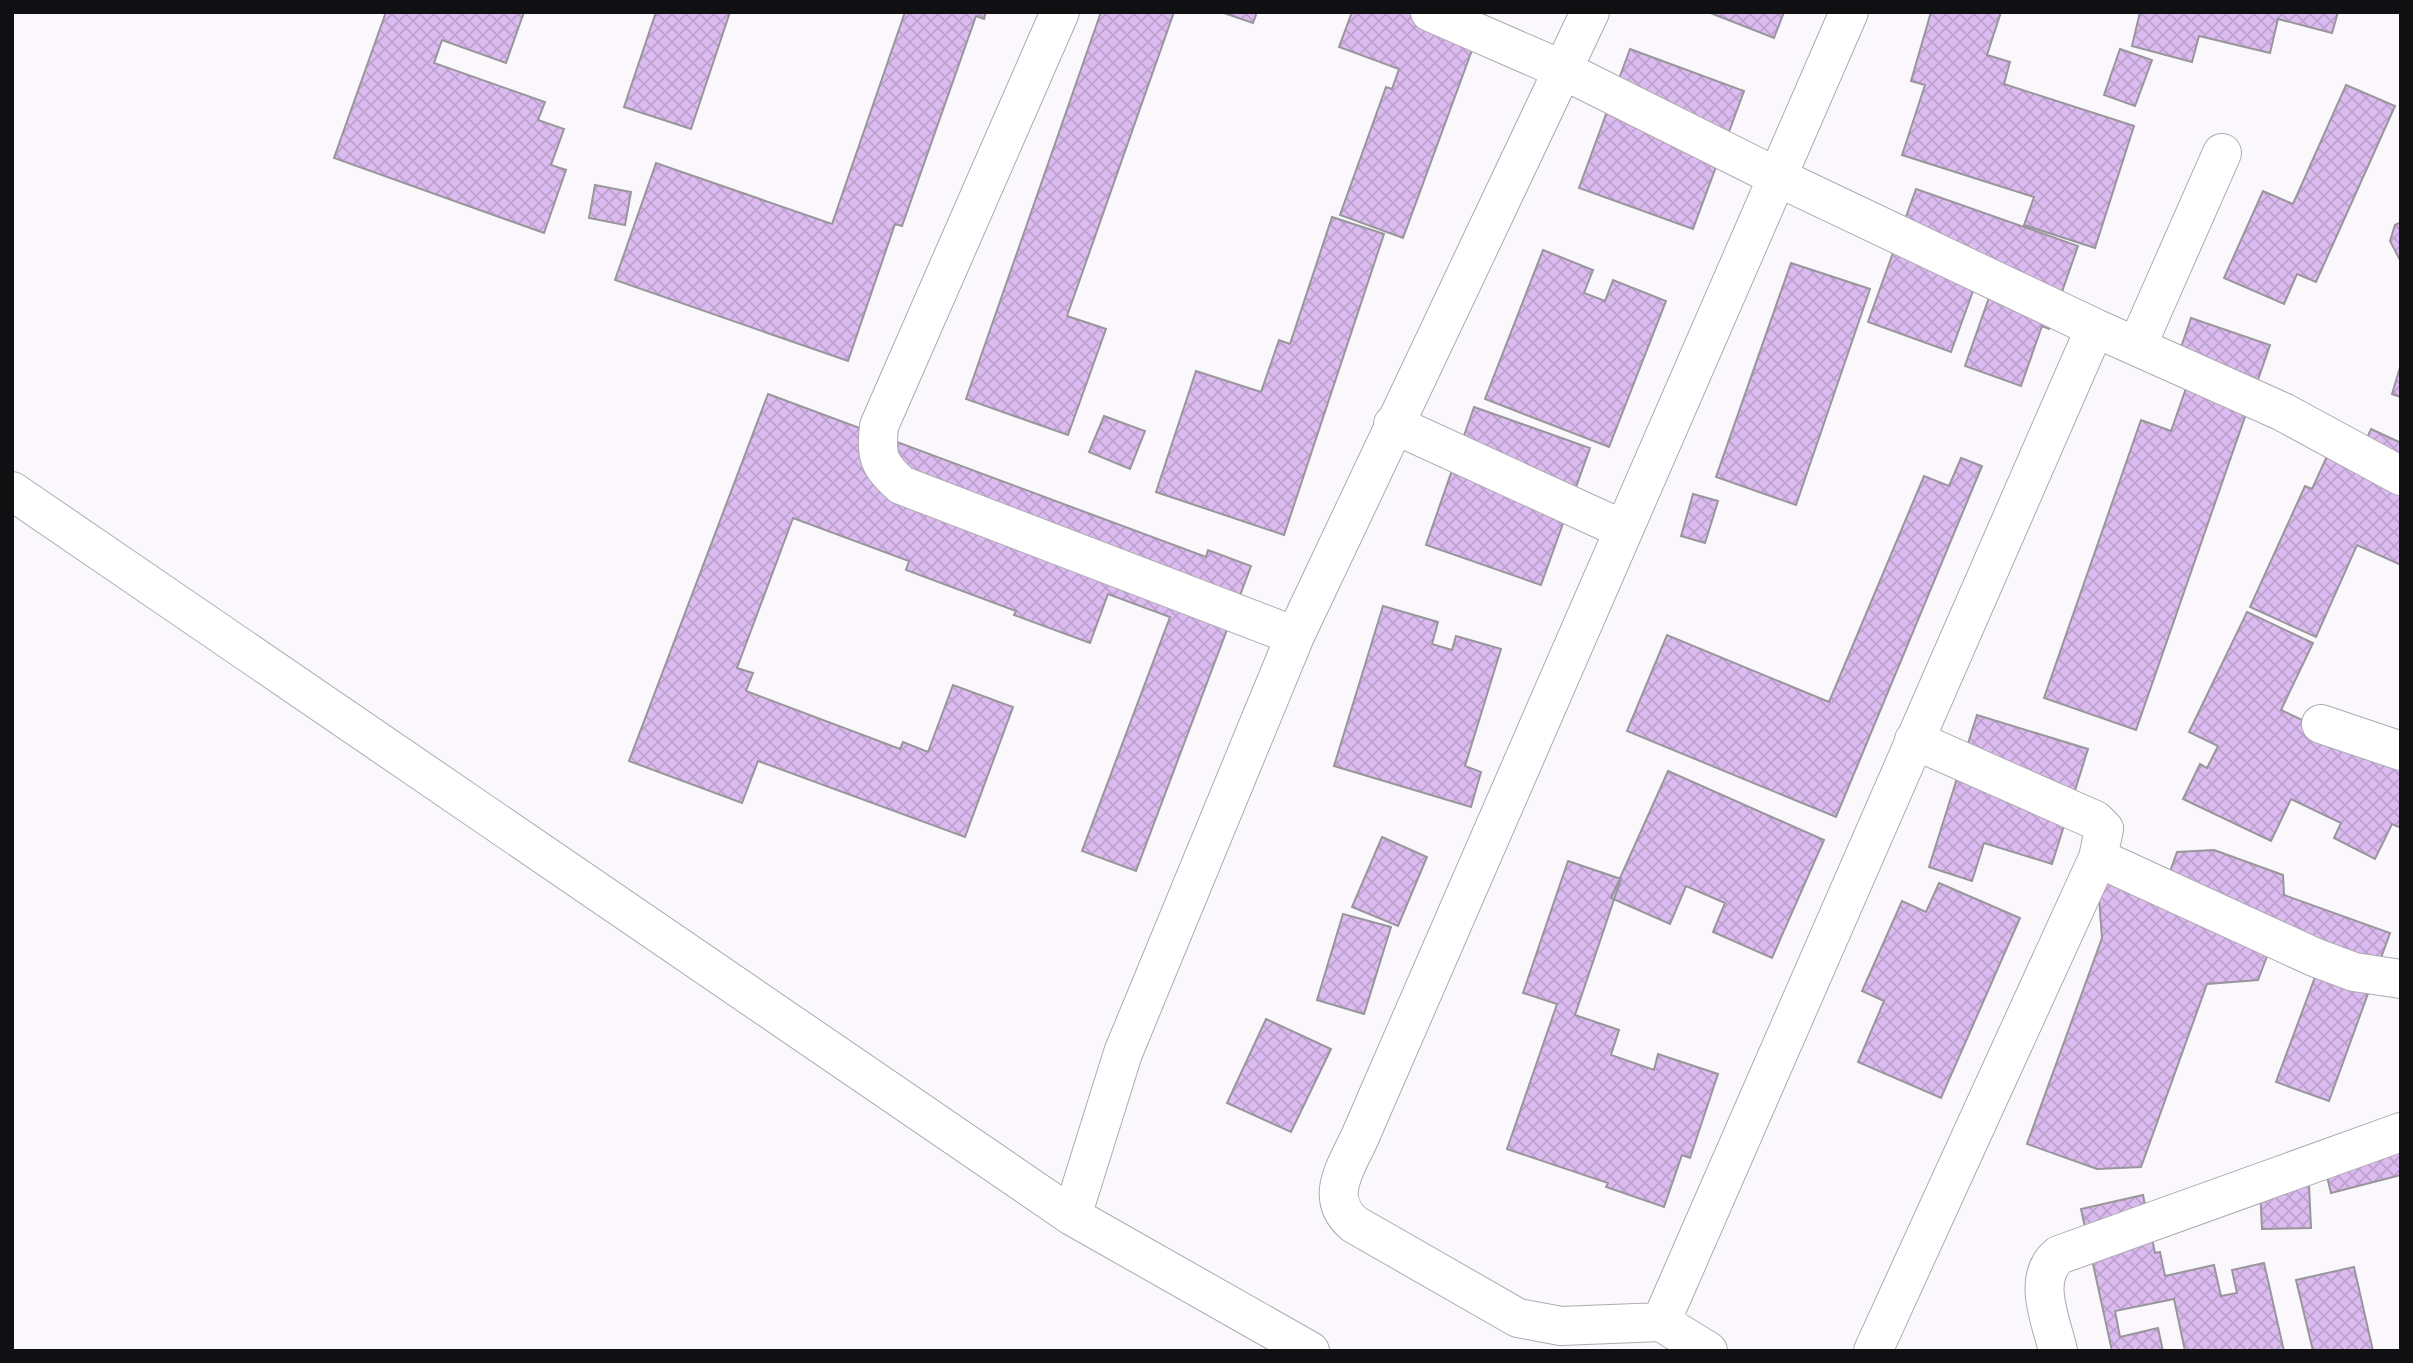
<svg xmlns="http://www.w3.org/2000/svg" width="2413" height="1363" viewBox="0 0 2413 1363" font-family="Poppins,sans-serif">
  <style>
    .building { fill: url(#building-cross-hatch); stroke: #99969b; stroke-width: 2 }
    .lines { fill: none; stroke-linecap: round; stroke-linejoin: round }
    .minor-casing { stroke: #aeabb0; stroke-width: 40 }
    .minor { stroke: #fff; stroke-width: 38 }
  </style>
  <defs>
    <pattern id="building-cross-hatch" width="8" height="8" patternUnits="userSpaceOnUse" patternTransform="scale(1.75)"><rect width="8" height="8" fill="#dcbcf0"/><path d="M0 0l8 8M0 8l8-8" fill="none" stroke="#bca0cd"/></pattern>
  </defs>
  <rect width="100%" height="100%" fill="#fbf8fd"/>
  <path class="building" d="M386,12h138l-18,51 -64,-23 -8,23 111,39 -7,18 26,9 -13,36 15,5 -22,63 -210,-75z
    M656,12h74l-39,117 -67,-22z
    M905,12h81l-2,7 -8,-3 -74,210 -7,-2 -47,137 -233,-81 41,-117 176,61z
    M1101,12h73l-107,304 39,13 -38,106 -102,-36z
    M1221,12h36l-4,11z
    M1352,12h134l-83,226 -63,-23 46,-128 6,2 7,-20 -60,-22z
    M1708,12h76l-10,26z
    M1931,12h70l-14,43 23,7 -6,22 130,42 -39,122 -71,-23 10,-28 -132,-42 23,-70 -14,-4z
    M2140,12h198l-6,21 -54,-14 -8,34 -71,-17 -7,26 -60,-16z
    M1630,49l114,42 -51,138 -114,-41z
    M2120,49l32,11 -17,46 -31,-11z
    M2346,85l49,21 -79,176 -19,-8 -13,30 -60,-26 39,-87 30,13z
    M595,185l36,7 -6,33 -36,-7z
    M1916,189l162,57 -29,83 -7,-3 -21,60 -56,-20 28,-80 -16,-6 -26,72 -83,-30z
    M1332,217l52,17 -100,301 -128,-43 40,-121 65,21 18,-52 11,4z
    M2401,222v40l-11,-21 5,-16z
    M1543,250l50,20 -9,23 21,8 8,-21 53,21 -57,146 -124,-48z
    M1791,263l79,26 -74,216 -80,-28z
    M2191,318l79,27 -134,385 -92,-32 97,-278 30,11 21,-60 -17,-6z
    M2401,364v33l-9,-3z
    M768,394l438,163 2,-7 43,16 -115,305 -54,-20 88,-234 -62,-23 -18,49 -76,-28 2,-4 -110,-41 3,-9 -116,-43 -56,150 16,5 -7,18 154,58 3,-7 25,10 25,-67 60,22 -48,130 -207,-76 -16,42 -113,-42z
    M1474,407l116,41 -49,137 -115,-40z
    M1104,416l41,15 -15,38 -41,-17z
    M2371,429l30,14v122l-44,-20 -41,92 -66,-30 55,-121 7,3 17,-37 27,11z
    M1961,458l21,8 -146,351 -209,-86 40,-96 162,67 95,-226 25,10z
    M1693,494l25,7 -13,42 -24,-7z
    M1383,606l55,16 -6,22 20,6 4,-14 45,13 -36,117 16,6 -10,35 -137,-41z
    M2247,612l66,31 -32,67 120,57v61l-9,-4 -17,35 -41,-21 7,-15 -50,-24 -20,42 -88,-42 17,-35 7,4 11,-22 -29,-14z
    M1977,715l111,34 -36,115 -68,-21 -12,38 -43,-14z
    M1668,771l156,69 -52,118 -59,-26 12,-29 -39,-17 -16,38 -59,-26z
    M1382,837l45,20 -29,69 -46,-19z
    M2214,850l69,25 1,20 106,38 -61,168 -53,-19 45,-121 -49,-18 -14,37 -51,4 -66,183 -44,2 -70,-25 75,-206 -4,-54 69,-4 10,-28z
    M1568,861l53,18 -46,136 44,15 -8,25 43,15 4,-16 60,20 -28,84 -8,-3 -18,52 -58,-20 2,-4 -101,-34 50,-145 -34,-11z
    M1939,883l81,35 -79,180 -83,-36 26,-61 -22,-10 40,-90 24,11z
    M1343,914l48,13 -27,87 -47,-14z
    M1266,1019l65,30 -40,83 -64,-29z
    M2401,1123v52l-70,18 -12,-49z
    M2308,1163l3,65 -49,1 -3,-64z
    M2143,1195l12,58 5,-1 5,24 49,-11 7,31 16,-3 -5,-23 32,-7 20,88h-99l-11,-52 -59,12 5,26 38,-9 5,23h-51l-31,-142z
    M2354,1267l19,84h-60l-17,-71z"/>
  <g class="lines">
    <g class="minor-casing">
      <path id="minor" d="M1060,12l-181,414c-3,31 -1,38 22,59l394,151
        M1430,12l133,58 214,107 318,151 188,84 118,64
        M2137,346l85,-193
        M1393,424l229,105
        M12,491l1060,725
        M2321,724l80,27
        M1914,740l181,80 9,9 -6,29
        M1661,1322l434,-994
        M1310,1351l-238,-135 51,-163 172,-417 295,-624
        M1708,1351l-47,-29 -100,4 -43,-8 -164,-94c-30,-26 -9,-55 5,-85l490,-1127
        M1873,1351l225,-493 216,99 40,15 47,7
        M2058,1351c-7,-31 -27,-73 1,-96l342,-123"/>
    </g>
    <use href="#minor" class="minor"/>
  </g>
  <rect width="2413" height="1363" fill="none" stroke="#100f11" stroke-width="28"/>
</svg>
